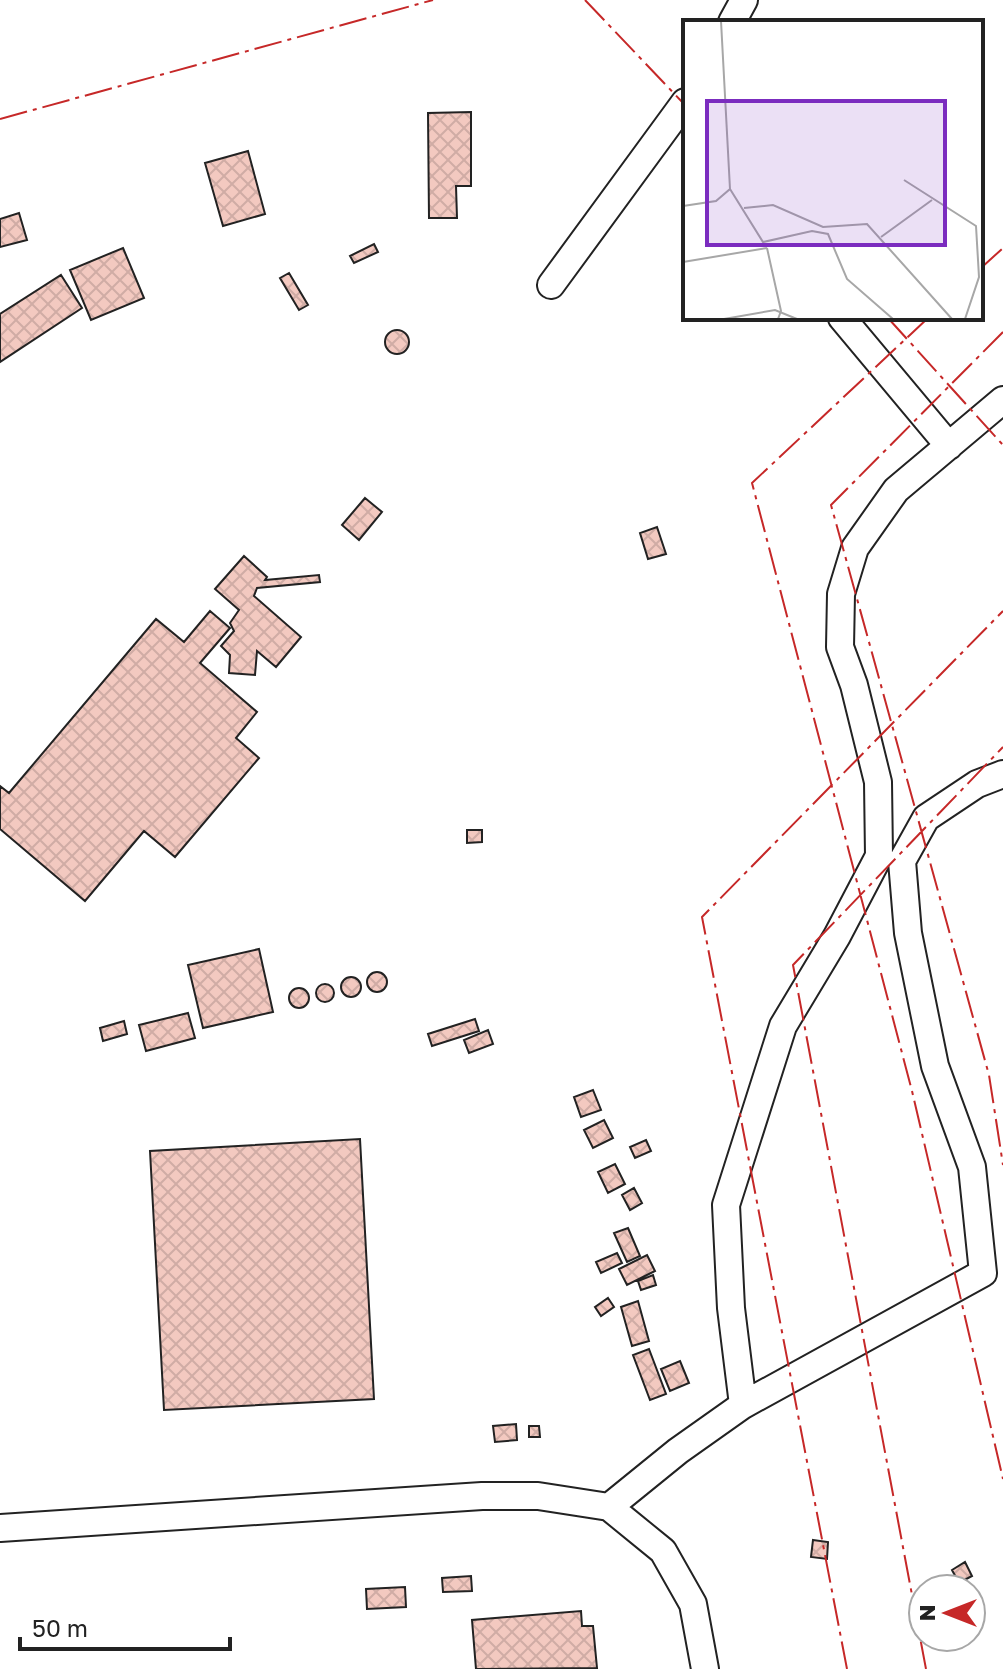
<svg xmlns="http://www.w3.org/2000/svg" width="1003" height="1669" viewBox="0 0 1003 1669" font-family="'Golos Text',sans-serif">
  <style>
    .building { fill: url(#building-cross-hatch); stroke: #222; stroke-width: 2 }
    .lines { fill: none; stroke-linecap: round; stroke-linejoin: round }
    .street-casing { stroke: #222; stroke-width: 30 }
    .street { stroke: #fff; stroke-width: 26 }
    .power { stroke: #c62828; stroke-width: 2; stroke-dasharray: 28 6 4 6; stroke-linecap: butt }
    .inset-road { fill: none; stroke: #a7a7a7; stroke-width: 2 }
    .view { fill: #7b2cbf; fill-opacity: 0.15; stroke: #7b2cbf; stroke-width: 4 }
    .inset-edge { fill: none; stroke: #222; stroke-width: 4 }
  </style>
  <defs>
    <pattern id="building-cross-hatch" width="8" height="8" patternUnits="userSpaceOnUse" patternTransform="scale(2)"><rect width="8" height="8" fill="#f3c9c0"/><path d="M0 0l8 8M0 8l8-8" fill="none" stroke="#d0aca5"/></pattern>
  </defs>
  <rect width="100%" height="100%" fill="#fff"/>
  <path class="building" d="M471,112v74h-15l1,32h-28l-1,-105z
    M248,151l17,63 -42,12 -18,-63z
    M19,213l8,27 -27,7v-28z
    M374,244l4,8 -24,11 -4,-7z
    M123,248l21,50 -53,22 -21,-50z
    M289,273l19,32 -9,5 -19,-32z
    M61,275l21,33 -82,54v-48z
    M385 342a12 12 0 1 1 24 0a12 12 0 1 1-24 0Z
    M365,498l17,14 -23,28 -17,-15z
    M657,527l9,27 -18,5 -8,-26z
    M244,556l23,21 -2,3 54,-5 1,7 -63,6 -3,8 47,41 -25,30 -19,-16 -2,24 -26,-2 1,-18 -9,-9 13,-15 -4,-8 9,-13 -24,-21z
    M210,611l20,17 -30,35 57,49 -21,26 23,20 -84,99 -31,-26 -59,70 -85,-72v-43l9,7 147,-174 28,23z
    M467,830h15v12l-15,1z
    M259,949l14,63 -70,16 -15,-63z
    M367 982a10 10 0 1 1 20 0a10 10 0 1 1-20 0Z
    M341 987a10 10 0 1 1 20 0a10 10 0 1 1-20 0Z
    M316 993a9 9 0 1 1 18 0a9 9 0 1 1-18 0Z
    M289 998a10 10 0 1 1 20 0a10 10 0 1 1-20 0Z
    M188,1013l7,25 -49,13 -7,-26z
    M475,1019l4,12 -47,15 -4,-12z
    M124,1021l3,13 -24,7 -3,-13z
    M488,1030l5,14 -24,9 -5,-13z
    M593,1090l8,20 -20,7 -7,-20z
    M604,1120l9,18 -20,10 -9,-18z
    M360,1139l14,260 -210,11 -14,-259z
    M646,1140l5,11 -16,7 -5,-11z
    M615,1164l10,20 -17,9 -10,-21z
    M634,1188l8,15 -12,7 -8,-15z
    M628,1228l12,28 -13,6 -13,-29z
    M617,1253l5,10 -21,10 -5,-11z
    M647,1255l8,16 -28,14 -8,-16z
    M653,1275l3,10 -15,5 -3,-9z
    M608,1298l6,9 -13,9 -6,-9z
    M638,1301l11,40 -17,5 -11,-39z
    M649,1349l17,45 -16,6 -17,-45z
    M680,1361l9,22 -19,8 -9,-22z
    M516,1424l1,16 -22,2 -2,-16z
    M529,1426h10l1,11h-11z
    M813,1540l15,2 -1,17 -16,-2z
    M965,1562l7,14 -13,7 -7,-13z
    M471,1576l1,15 -29,1 -1,-14z
    M405,1587l1,20 -39,2 -1,-20z
    M581,1611l1,15h11l4,42 -121,1 -4,-49z"/>
  <g class="lines">
    <g class="street-casing">
      <path id="street" d="M732,22l12,-22
        M551,285l134,-183
        M842,318l107,128
        M743,1405l-12,-97 -5,-103 57,-179 54,-90 42,-80 -1,-74 -24,-97 -14,-38 1,-53 14,-46 41,-58 107,-90
        M609,1507l69,-56 65,-46 240,-132 -11,-106 -37,-101 -27,-133 -6,-72 24,-43 51,-34 26,-10
        M0,1528l482,-32h56l71,11 54,44 30,53 12,65"/>
    </g>
    <use href="#street" class="street"/>
    <path class="power" d="M585,0l100,105
      M0,119l433,-119
      M981,268l22,-20
      M888,318l115,127
      M928,318l-176,165 160,608 91,388
      M1003,332l-172,173 158,570 14,90
      M847,1669l-145,-752 301,-306
      M926,1669l-133,-704 210,-218"/>
  </g>
  <g transform="translate(683 20)">
    <rect width="300" height="300" fill="#fff"/>
    <path class="inset-road" d="M221,160l72,46 3,51 -14,42M47,169l33,53 49,-11 16,3 19,45 46,40M0,186l33,-5 14,-12 -9,-168M61,188l29,-3 50,22 44,-3 85,95M198,217l51,-37M84,228l14,63 -3,8M0,242l84,-14M41,299l51,-9 22,9"/>
    <path class="view" d="M24,81h238v144h-238z"/>
    <rect width="300" height="300" class="inset-edge"/>
  </g>
  <g transform="translate(947 1613) rotate(270)"><circle r="38" fill="#ffffff" stroke="#a7a7a7" stroke-width="2"/>
  <path d="M0-6L14 30L0 20L-14 30Z" fill="#c62828"/>
  <text y="-12" font-size="22" font-weight="bold" text-anchor="middle" fill="#222222">N</text>
  </g>
  <path d="M20 1637v12h210v-12" fill="none" stroke="#222222" stroke-width="4"/>
  <text x="32" y="1637" font-size="24" fill="#222222" stroke="#ffffff" stroke-width="6" paint-order="stroke">50 m</text>
</svg>
